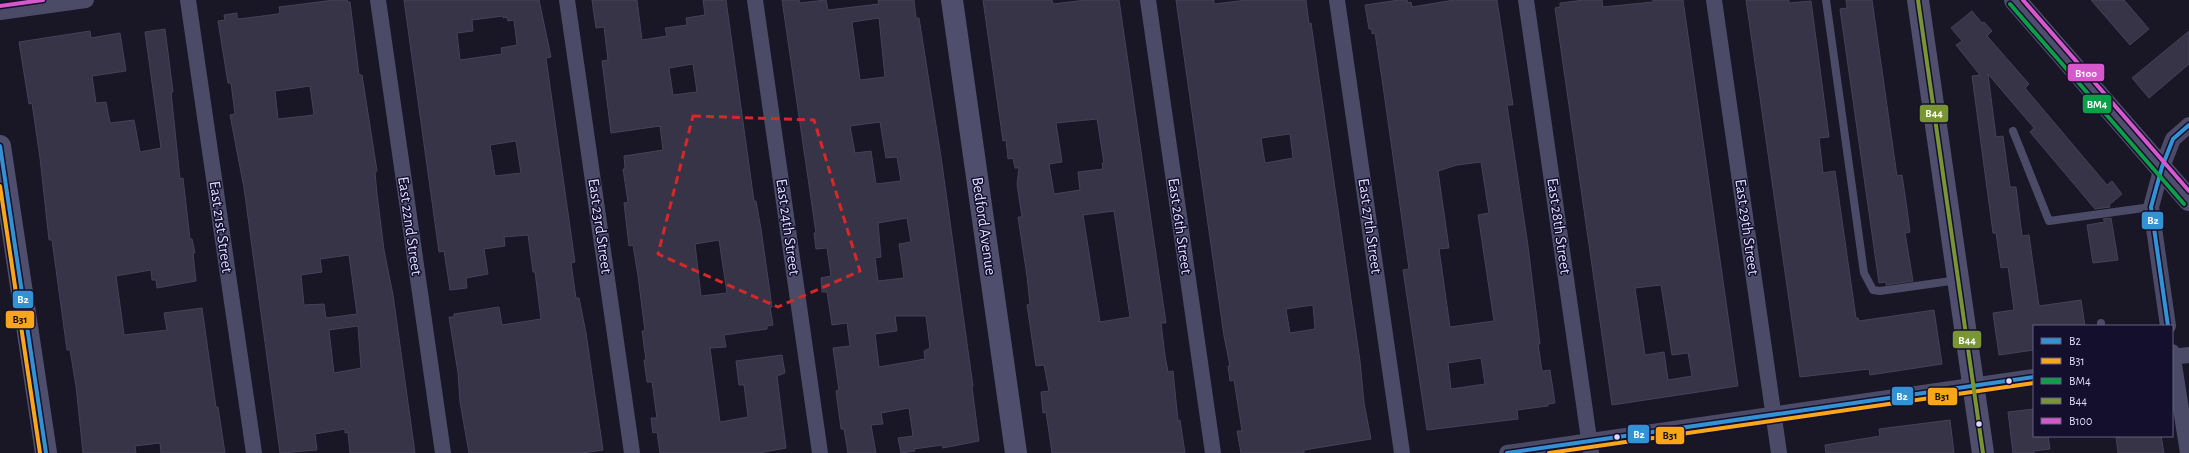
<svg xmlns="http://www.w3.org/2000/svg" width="2189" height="453" viewBox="0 0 2189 453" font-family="'Alegreya Sans',sans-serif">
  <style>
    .building { fill: #383447; stroke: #454159; fill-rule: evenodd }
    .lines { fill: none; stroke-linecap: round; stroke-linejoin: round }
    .lane { stroke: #4b4b67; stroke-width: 8 }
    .street { stroke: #4b4b67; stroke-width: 16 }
    .secondary { stroke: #504e6d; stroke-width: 22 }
    .bus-1-casing { stroke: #140f2d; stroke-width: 7 }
    .bus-2-casing { stroke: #140f2d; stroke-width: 7 }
    .bus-3-casing { stroke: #140f2d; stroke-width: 7 }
    .bus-4-casing { stroke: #140f2d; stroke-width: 7 }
    .bus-5-casing { stroke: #140f2d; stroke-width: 7 }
    .bus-1 { stroke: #3392d4; stroke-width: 4 }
    .bus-2 { stroke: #faa61a; stroke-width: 4 }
    .bus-3 { stroke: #0d9e48; stroke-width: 4 }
    .bus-4 { stroke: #799534; stroke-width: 4 }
    .bus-5 { stroke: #d658cb; stroke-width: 4 }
    .marked { fill: none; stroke: #d62828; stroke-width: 3; stroke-dasharray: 8 5; stroke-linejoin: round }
    .bus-dot { fill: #dfdbff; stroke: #140f2d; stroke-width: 1.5 }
    .labels { text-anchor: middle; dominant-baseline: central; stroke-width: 3; stroke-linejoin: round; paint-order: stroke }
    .street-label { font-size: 16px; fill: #dfdbff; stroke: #140f2d }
    .line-badge { stroke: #140f2d; stroke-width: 1.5 }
    .badge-label { font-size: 11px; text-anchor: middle; font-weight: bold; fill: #fff }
    .pale-badge-label { font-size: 11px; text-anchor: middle; font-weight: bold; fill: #111 }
  </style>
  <rect width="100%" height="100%" fill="#191626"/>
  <path class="building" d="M334,0h13l1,2h2l9,73h3l15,96 -2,1 2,22 7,56 9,45 22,158h-65l-2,-21 -3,1v-4l-30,5 2,16 -37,3 -36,-265 -14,-73 5,-1 -4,-31h-3l-10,-62 7,-1 -1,-5 13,-2v5l2,1 39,-5 2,-2 -1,-5zM310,86l4,29 -36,4 -3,-28zM349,255l8,59 -31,4 -2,-14 -20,1 -3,-30 21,-3 -2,-13zM358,326l3,42 -27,5 -5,-43z
    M404,0h135l12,57 -5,1 29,204 -4,1 5,35h3l7,35 17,117 -21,3h-113l-9,-51 -2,-29 -9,-56h5v-3l45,-7 3,18 39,-6 -6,-47h-2l-5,-37 -24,2 1,9 -21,3 4,25 -22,4 1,10 -17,2 -6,-39 -5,1zM503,16v2l4,-1 1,4 6,-1 3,25 -16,3 1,6 -42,6 -3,-27 16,-2 -1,-11zM516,141l5,32 -26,3 -5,-31z
    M592,0h45l5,40 25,-4 -2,-8 22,-3 -1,-7 19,-3 -2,-15h23l28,201h2l5,28 11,78h-2l3,18 -6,1v3l-43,6 2,12 -16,1 10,74 28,-5 -4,-32h-5l-3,-24 46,-6 3,18 -8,3 9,72 -27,5h-99l-3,-21 -4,1 -2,-15h6l-5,-36h-5l-3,-22h2l-4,-29h3l-7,-55 -5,-31 -4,1 -2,-17 -3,-26 4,-1 -5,-33h2l-1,-13 39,-6 -3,-24 -49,7 -9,-72 6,-1 -4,-33 -8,1zM693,64l4,28 -24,3 -4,-27zM719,240l8,53 -26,3 -6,-52z
    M782,0h17l1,3 26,-3 2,10 51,-6 -1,-4h36l2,18h3l22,139 32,229 -1,1 7,54 -36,7 -1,-3 -28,4 1,2 -14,2 -3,-15 15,-2 -4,-28 -28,5 2,11 -12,1 5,28h-28l-4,-24h-3l-5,-38 3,-1 -6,-42 17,-2 -3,-23 -15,2 -5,-33h-5l-1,-14 10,-2 -4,-28 -11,1 -2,-16h2zM879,18l6,59 -25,3 -8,-58zM880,122l6,36 11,-1 4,24 -25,3 -5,-33 -16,2 -5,-27zM907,218l4,24 -12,2 5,34 -26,3 -3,-23 6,-1 -3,-34zM895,316h31l4,32 -6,3 1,8 -46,8 -4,-33 22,-3z
    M983,0h69l1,4 33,-4h33l47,323h-5l4,33 3,16 5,-1 5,50 2,-1 5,33h-133l-6,-41 -3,1 -2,-21 8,-1 -5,-26 -8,1 -9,-61 3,-1 -3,-28 -9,-59h4l-5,-33 2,-16h-4l-2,-10 -5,1 -2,-19 -3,1zM1097,119l7,44h-2l1,6 -25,3 2,18 -26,4 -5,-30 13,-2 -6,-39zM1114,211l16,106 -30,5 -17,-107z
    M1176,0h38v4l33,-4h59l3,24 2,-1 49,338 4,42 7,36 -67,11v3h-63l-4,-22h5l-8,-51 -4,1 -2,-15h2l-6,-30zM1290,134l3,24 -28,5 -4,-25zM1313,305l2,24 -25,4 -4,-24z
    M1399,0h8l1,3 3,-1 1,5 42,-7h43l16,105h-6l21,141 12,98h-2l4,27 8,-1 5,33 -7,1v2l-31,4 1,9 -91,11 -24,-160 6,-1 -27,-190 -7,-46 -3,1v-5h-3l-4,-24zM1481,162l8,51 -11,2 16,106 -44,6 -11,-78 10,-1 -11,-77 19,-6zM1481,358l4,26 -34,5 -3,-26z
    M1584,0h18l1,7 50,-5v-2h30l55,386 -126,19 -57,-397 5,-1v-4zM1661,285l11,70 16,-2 4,23 -24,4 -4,-28 -19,3 -10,-67z
    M1746,0h43v3l22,-2 18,136 -10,1 4,35 12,-2 21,147h2l1,3 75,-11 8,54 -72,11 -1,-6 -69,8z
    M1846,0h26l25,176 5,-1 5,34 3,23 -5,1 8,48 -27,4v-3l-7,1 -39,-274 7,-1z
    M2091,0h33l25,29 -19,16z
    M1972,11l10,12 2,-1 8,9 -5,5 42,48 -4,4 82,97 5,-4 10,13 -13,11 1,2 -15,2 -65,-77 4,-4 -46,-54 8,63 7,-1 7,51h6l6,49 7,-1 10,71 42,-6 4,26h-51v24l-35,5 -6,-42 21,-3 -6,-43 -7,1 -5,-35h-3l-21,-157 8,-1 -24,-30 6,-4 -11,-13z
    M165,29l8,63h-2l9,87 3,-1 7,61h2l3,14h-2l3,28 -39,7 -1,-8h-4l-1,-10 -35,6 5,36 3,23 43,-5 -3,-17 38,-5 14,99h2l7,46h-64l-1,-10 -25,3 1,7h-53l-7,-67 -6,-36h-3l-15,-110h-3l-9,-82 -8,-55 -3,1 -10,-62 71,-11 1,7 29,-5 6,38 -34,5 4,27 10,-1 4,21 24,-3 6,32 21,-4 -16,-116z
    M2189,31v33l-40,34 -17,-20z
    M2111,218l7,42 -25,3 -6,-38 18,-3 -2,-3z
    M2034,409v27h14l2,13 -16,2v2h-21l-5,-41z
    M1950,420l4,33h-128l-1,-8 55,-9 -1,-7z
    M2116,436h45l3,17h-46z"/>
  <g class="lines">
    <path class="lane" d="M1826,0l38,273 9,17 7,1 78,-11
      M2013,131l36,90 102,-14
      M2101,323v3"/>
    <path class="street" d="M188,0l66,453
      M378,0l65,453
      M567,0l65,453
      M755,0l65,453
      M1148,0l65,453
      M1337,0l65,453
      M1526,0l65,453
      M1714,0l65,453
      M0,12l86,-12
      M2168,326l-17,-119 11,-40 11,-28 16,-14
      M2172,352l16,101
      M2172,357l17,-2
      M1507,453l527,-76"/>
    <path class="secondary" d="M952,0l64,453
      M1918,0l65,453
      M2015,0l174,200
      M0,146l46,307"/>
    <g class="bus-1-casing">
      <path id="bus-1" d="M0,146l46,307
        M2168,326l-17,-119 11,-40 11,-28 16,-14
        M1507,453l527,-76"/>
    </g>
    <g class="bus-2-casing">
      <path id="bus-2" d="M0,186l40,267
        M1549,453l485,-70"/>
    </g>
    <g class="bus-3-casing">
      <path id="bus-3" d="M2010,4l174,200"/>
    </g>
    <g class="bus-4-casing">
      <path id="bus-4" d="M1918,0l65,453"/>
    </g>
    <g class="bus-5-casing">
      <path id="bus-5" d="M2023,0l166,191
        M0,6l43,-6"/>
    </g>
    <use href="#bus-1" class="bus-1"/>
    <use href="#bus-2" class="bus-2"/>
    <use href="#bus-3" class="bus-3"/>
    <use href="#bus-4" class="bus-4"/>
    <use href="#bus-5" class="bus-5"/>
  </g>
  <path class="marked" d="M693,116l121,4 46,151 -82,36 -120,-53z"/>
  <g class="bus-dot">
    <circle cx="2009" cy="381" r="3.5"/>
    <circle cx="1979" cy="424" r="3.5"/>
    <circle cx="1617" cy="437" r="3.5"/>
  </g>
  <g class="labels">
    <g class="street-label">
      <text transform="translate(410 226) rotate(82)">East 22nd Street</text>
      <text transform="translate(600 226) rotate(82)">East 23rd Street</text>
      <text transform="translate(984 226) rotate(82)">Bedford Avenue</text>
      <text transform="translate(1180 226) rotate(82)">East 26th Street</text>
      <text transform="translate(1370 226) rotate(82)">East 27th Street</text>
      <text transform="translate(1559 226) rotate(82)">East 28th Street</text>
      <text transform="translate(221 227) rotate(82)">East 21st Street</text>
      <text transform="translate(788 227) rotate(82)">East 24th Street</text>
      <text transform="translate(1747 227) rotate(82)">East 29th Street</text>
    </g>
  </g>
  <g class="line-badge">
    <rect x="2067" y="63" width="38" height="19" rx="4" fill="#d658cb"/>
    <rect x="2082" y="94" width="30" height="20" rx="4" fill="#0d9e48"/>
    <rect x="1919" y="104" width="30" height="19" rx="4" fill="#799534"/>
    <rect x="2141" y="211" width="23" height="19" rx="4" fill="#3392d4"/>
    <rect x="12" y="290" width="22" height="19" rx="4" fill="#3392d4"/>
    <rect x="5" y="310" width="30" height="19" rx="4" fill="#faa61a"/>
    <rect x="1952" y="330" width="30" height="19" rx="4" fill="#799534"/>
    <rect x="1891" y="386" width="23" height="20" rx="4" fill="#3392d4"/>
    <rect x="1927" y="387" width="31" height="19" rx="4" fill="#faa61a"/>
    <rect x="1627" y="424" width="23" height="20" rx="4" fill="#3392d4"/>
    <rect x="1655" y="426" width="30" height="19" rx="4" fill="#faa61a"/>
  </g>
  <g class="badge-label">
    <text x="2086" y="77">B100</text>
    <text x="2097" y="108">BM4</text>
    <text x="1934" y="117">B44</text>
    <text x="2153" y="224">B2</text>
    <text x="23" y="303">B2</text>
    <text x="1967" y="344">B44</text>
    <text x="1902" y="400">B2</text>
    <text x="1639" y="438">B2</text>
  </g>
  <g class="pale-badge-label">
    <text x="20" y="323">B31</text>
    <text x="1942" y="400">B31</text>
    <text x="1670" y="439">B31</text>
  </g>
  <rect x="2033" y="325" width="140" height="112" fill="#140f2d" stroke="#656181"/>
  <rect x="2041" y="338" width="20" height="6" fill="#3392d4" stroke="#656181"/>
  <text x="2069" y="345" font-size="12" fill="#dfdbff">B2</text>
  <rect x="2041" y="358" width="20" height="6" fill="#faa61a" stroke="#656181"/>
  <text x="2069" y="365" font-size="12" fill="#dfdbff">B31</text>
  <rect x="2041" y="378" width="20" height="6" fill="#0d9e48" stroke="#656181"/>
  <text x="2069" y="385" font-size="12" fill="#dfdbff">BM4</text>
  <rect x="2041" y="398" width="20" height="6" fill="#799534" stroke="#656181"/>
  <text x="2069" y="405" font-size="12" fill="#dfdbff">B44</text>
  <rect x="2041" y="418" width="20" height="6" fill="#d658cb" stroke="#656181"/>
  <text x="2069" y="425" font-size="12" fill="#dfdbff">B100</text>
</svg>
